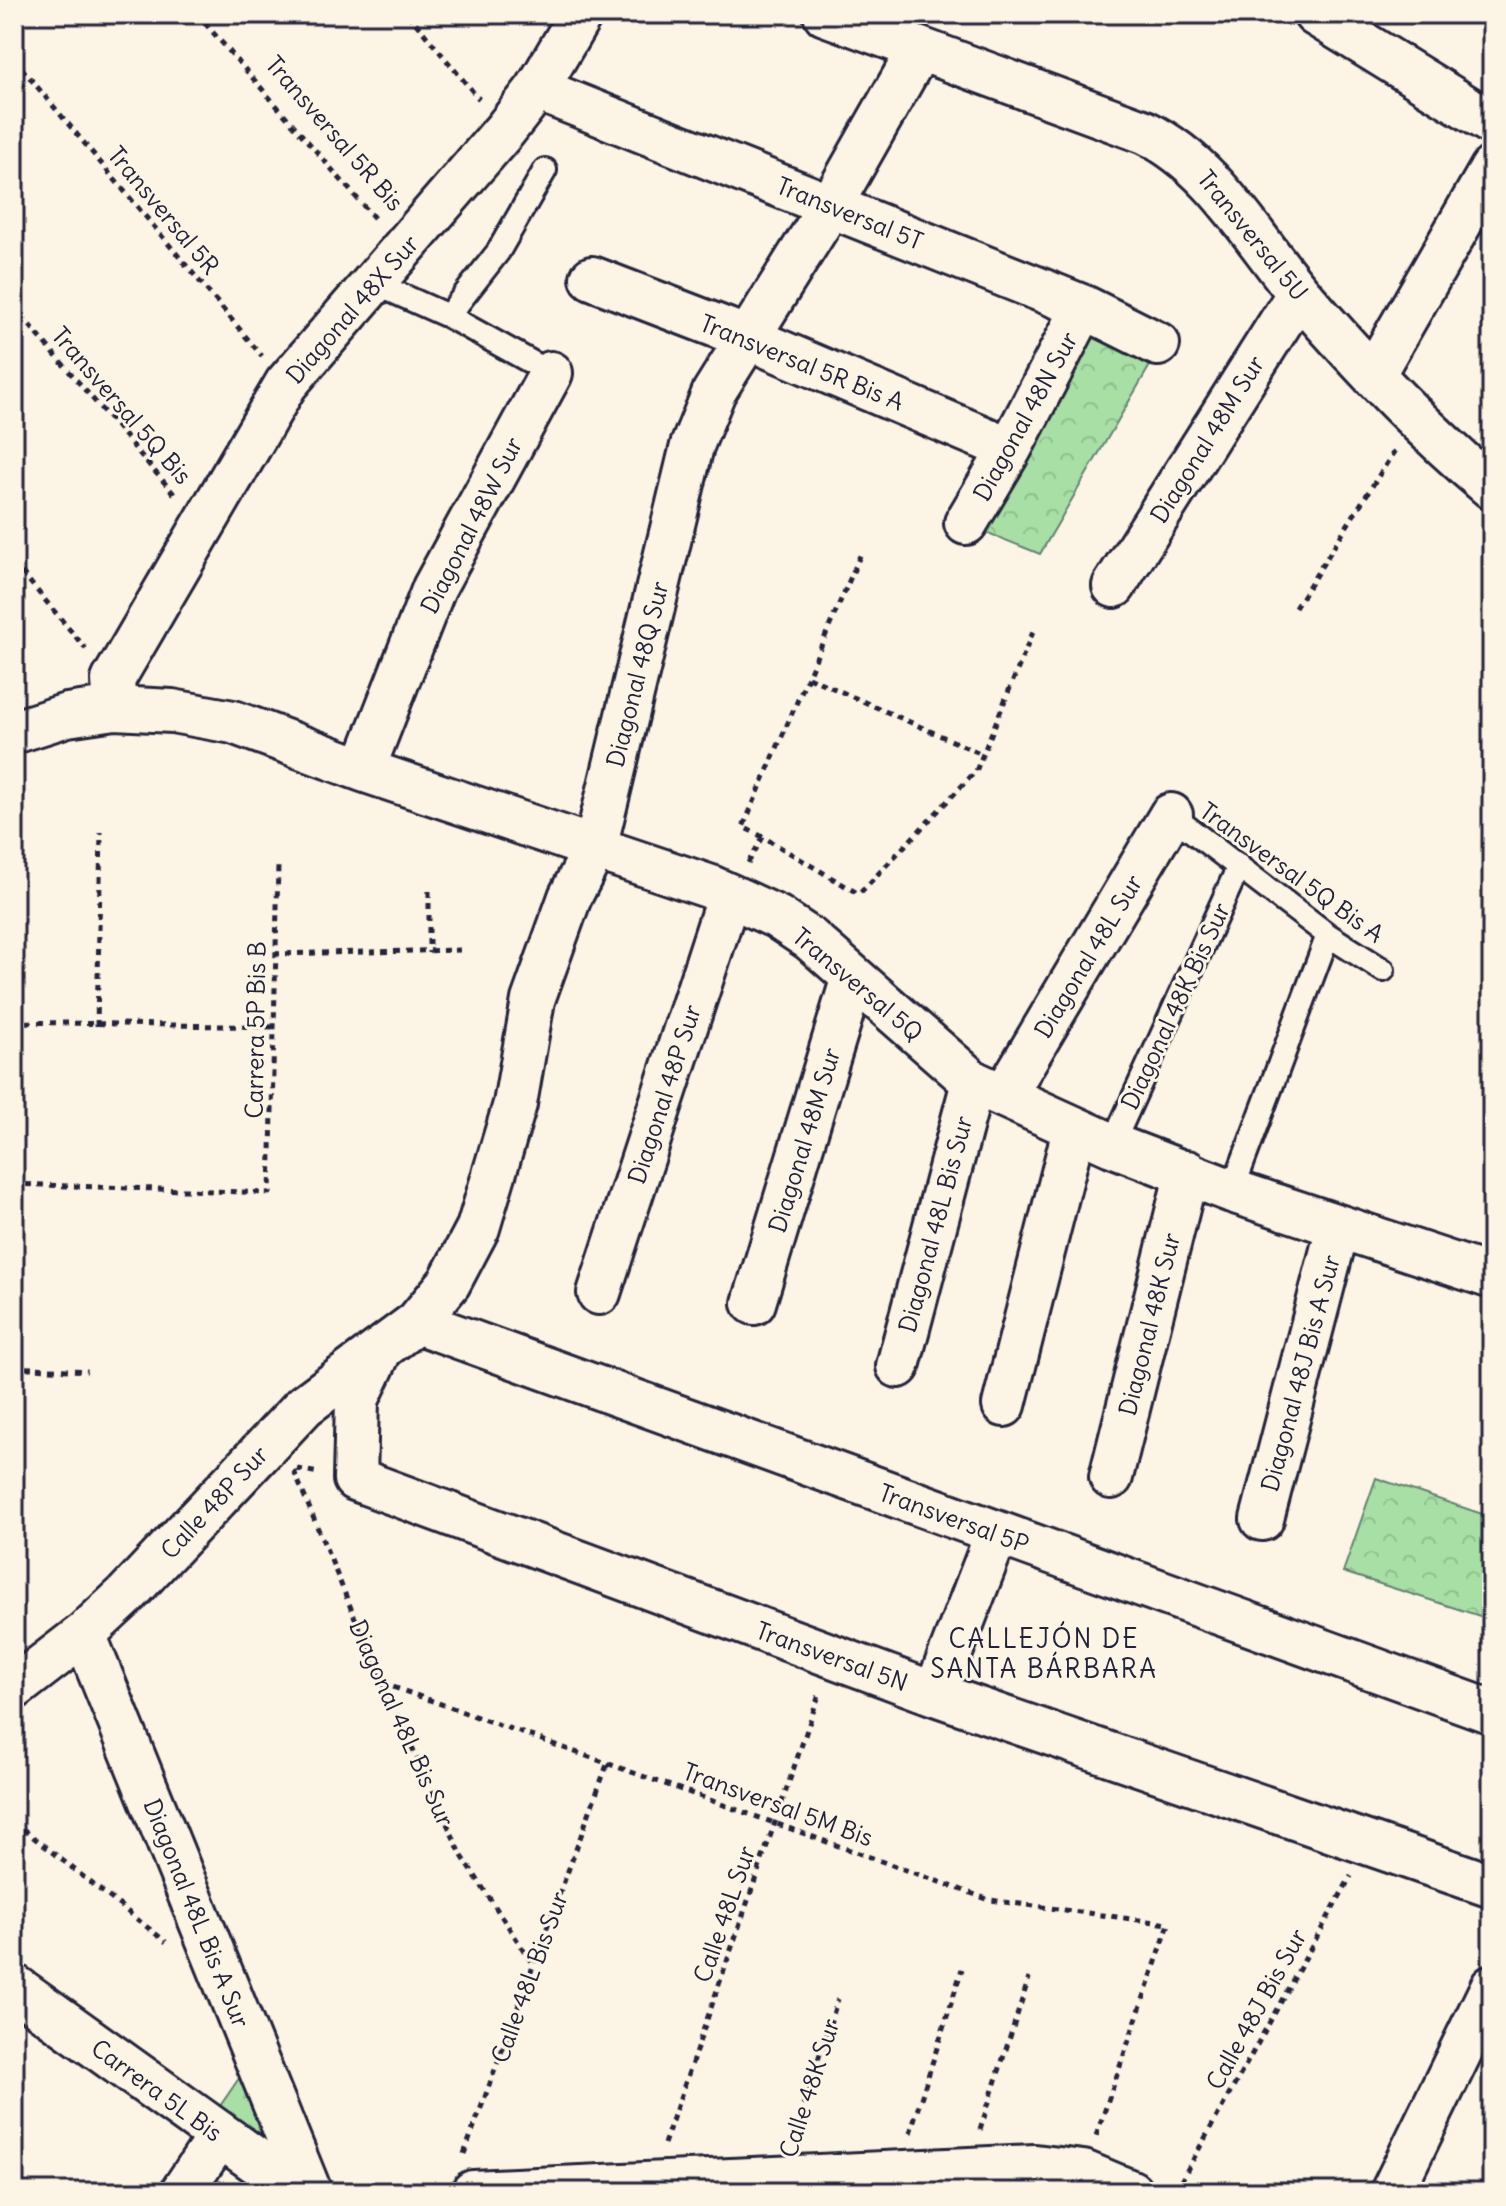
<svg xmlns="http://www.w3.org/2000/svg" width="1506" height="2206" viewBox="0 0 1506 2206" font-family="Delius,sans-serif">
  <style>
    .park { fill: url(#park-crowns); stroke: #648070; stroke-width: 2 }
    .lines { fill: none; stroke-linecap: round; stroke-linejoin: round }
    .lane-casing { stroke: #22223b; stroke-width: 28 }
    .street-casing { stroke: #22223b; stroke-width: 48 }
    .secondary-casing { stroke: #22223b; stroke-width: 50 }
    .path { stroke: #22223b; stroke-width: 5; stroke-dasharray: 6 6; stroke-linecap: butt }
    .lane { stroke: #fcf5e5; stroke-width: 22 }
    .street { stroke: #fcf5e5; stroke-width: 42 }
    .secondary { stroke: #fcf5e5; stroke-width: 44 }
    .labels { text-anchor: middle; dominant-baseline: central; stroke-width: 6; stroke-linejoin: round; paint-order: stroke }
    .street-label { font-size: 24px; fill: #22223b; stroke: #fcf5e5 }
    .neighbourhood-label { font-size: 26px; letter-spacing: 2px; fill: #22223b; stroke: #fcf5e5 }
  </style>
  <defs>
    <pattern id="park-crowns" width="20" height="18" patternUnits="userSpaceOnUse" patternTransform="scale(2)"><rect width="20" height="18" fill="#a7dfa4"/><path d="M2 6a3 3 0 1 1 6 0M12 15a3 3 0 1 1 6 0" fill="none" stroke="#8fbf8e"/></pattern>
  </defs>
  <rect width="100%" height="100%" fill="#fcf5e5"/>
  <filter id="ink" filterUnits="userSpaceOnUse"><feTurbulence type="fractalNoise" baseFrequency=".0125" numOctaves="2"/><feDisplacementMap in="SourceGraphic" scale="16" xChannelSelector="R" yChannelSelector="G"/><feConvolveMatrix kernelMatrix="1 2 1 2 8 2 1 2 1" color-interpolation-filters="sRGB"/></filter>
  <g filter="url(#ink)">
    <path class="park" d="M1086,332l66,30 -112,192 -62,-25z
      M1376,1478l109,37 7,-20v125l-149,-48z
      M244,2071l36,80 -62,-42z"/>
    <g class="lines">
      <g class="lane-casing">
        <path id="lane" d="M374,283l74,33 103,57
          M448,316l50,-64 47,-82
          M1171,815l157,120 55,35
          M1112,1145l127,-279
          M1232,1191l96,-256"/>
      </g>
      <g class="street-casing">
        <path id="street" d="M825,14l320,118c69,34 106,104 154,161 60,70 123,136 193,195
          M1315,14l177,109
          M537,89l547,218 74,37
          M592,278l156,60 262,111
          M1373,375l119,-207
          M966,523l44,-74 74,-142
          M1114,586l185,-293
          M115,708l-2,-28 173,-296 219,-254 32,-41 44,-75
          M14,732l53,-17 48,-7 57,3 61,11 130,48 348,117 66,30 33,22 163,143 139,63 120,46 260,86
          M363,770l71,-182 117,-215
          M1004,1096l167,-281
          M599,1293l130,-398
          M754,1303l99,-326
          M417,1322l1075,390
          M379,1353l-22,47 -2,79 580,215 557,192
          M898,1366l75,-284
          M1004,1405l70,-275
          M1111,1477l76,-305
          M1262,1519l76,-292
          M84,1634l226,558
          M14,1688l70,-54 42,-39 178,-189 113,-84 32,-39 29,-55 37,-124 18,-104 37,-103 25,-49 97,-402 22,-54 117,-187 88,-155
          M935,1694l62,-161
          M182,2192l38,-57
          M473,2192l562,-26 48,6 48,20
          M1392,2192l100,-205"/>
      </g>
      <g class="secondary-casing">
        <path id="secondary" d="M14,1987l286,205"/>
      </g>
      <path class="path" d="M197,14l178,205
        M408,14l71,85
        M14,59l248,297
        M14,307l161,188
        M14,563l72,86
        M1295,608l100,-158
        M808,677l174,77
        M763,837l-20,-10 119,-276
        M748,863l15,-26 96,57 117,-123 59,-144
        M429,891v62
        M274,954l191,-4
        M14,1022l261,5
        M97,1026l4,-194
        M14,1184l256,9 8,-327
        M14,1367l73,4
        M297,1469l22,4
        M294,1471l88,212 80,173 72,110
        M382,1683l608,217 179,24 -73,212
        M14,1822l152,120
        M980,2130l49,-152
        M910,2133l52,-164
        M792,2139l46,-140
        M664,2144l156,-452
        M464,2154l144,-392
        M1175,2192l176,-316"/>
      <use href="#lane" class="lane"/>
      <use href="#street" class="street"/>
      <use href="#secondary" class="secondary"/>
    </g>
  </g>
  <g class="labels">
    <g class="street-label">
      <text transform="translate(335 133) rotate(49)">Transversal 5R Bis</text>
      <text transform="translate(164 210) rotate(50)">Transversal 5R</text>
      <text transform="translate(850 213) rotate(22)">Transversal 5T</text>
      <text transform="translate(1253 235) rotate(51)">Transversal 5U</text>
      <text transform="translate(352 309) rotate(-49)">Diagonal 48X Sur</text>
      <text transform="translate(802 362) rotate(22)">Transversal 5R Bis A</text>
      <text transform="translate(122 405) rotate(49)">Transversal 5Q Bis</text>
      <text transform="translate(1025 416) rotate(-61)">Diagonal 48N Sur</text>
      <text transform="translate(1207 439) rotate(-58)">Diagonal 48M Sur</text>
      <text transform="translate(471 525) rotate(-63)">Diagonal 48W Sur</text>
      <text transform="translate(637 674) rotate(-76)">Diagonal 48Q Sur</text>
      <text transform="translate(1292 872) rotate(36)">Transversal 5Q Bis A</text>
      <text transform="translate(1088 956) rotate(-59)">Diagonal 48L Sur</text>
      <text transform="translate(858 984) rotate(40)">Transversal 5Q</text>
      <text transform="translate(1175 1006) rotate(-65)">Diagonal 48K Bis Sur</text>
      <text transform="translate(255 1030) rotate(-89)">Carrera 5P Bis B</text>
      <text transform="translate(664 1094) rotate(-72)">Diagonal 48P Sur</text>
      <text transform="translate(804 1140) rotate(-73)">Diagonal 48M Sur</text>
      <text transform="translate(935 1224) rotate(-75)">Diagonal 48L Bis Sur</text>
      <text transform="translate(1149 1324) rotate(-76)">Diagonal 48K Sur</text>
      <text transform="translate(1300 1373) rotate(-75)">Diagonal 48J Bis A Sur</text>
      <text transform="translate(214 1502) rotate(-47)">Calle 48P Sur</text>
      <text transform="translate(954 1518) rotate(20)">Transversal 5P</text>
      <text transform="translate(832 1656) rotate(20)">Transversal 5N</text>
      <text transform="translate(402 1723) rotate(66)">Diagonal 48L Bis Sur</text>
      <text transform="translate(778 1804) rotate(20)">Transversal 5M Bis</text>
      <text transform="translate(197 1913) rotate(68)">Diagonal 48L Bis A Sur</text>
      <text transform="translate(724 1914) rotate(-71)">Calle 48L Sur</text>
      <text transform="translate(529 1977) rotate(-70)">Calle 48L Bis Sur</text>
      <text transform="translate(1256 2009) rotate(-61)">Calle 48J Bis Sur</text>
      <text transform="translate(809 2088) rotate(-72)">Calle 48K Sur</text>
      <text transform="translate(157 2090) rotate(36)">Carrera 5L Bis</text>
    </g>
    <g class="neighbourhood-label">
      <text x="1044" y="1638">CALLEJÓN DE<tspan x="1044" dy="30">SANTA BÁRBARA</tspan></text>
    </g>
  </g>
  <rect width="1506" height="2206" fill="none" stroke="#fcf5e5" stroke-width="48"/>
  <rect x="24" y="24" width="1458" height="2158" fill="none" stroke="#22223b" stroke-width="3" filter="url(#ink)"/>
</svg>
